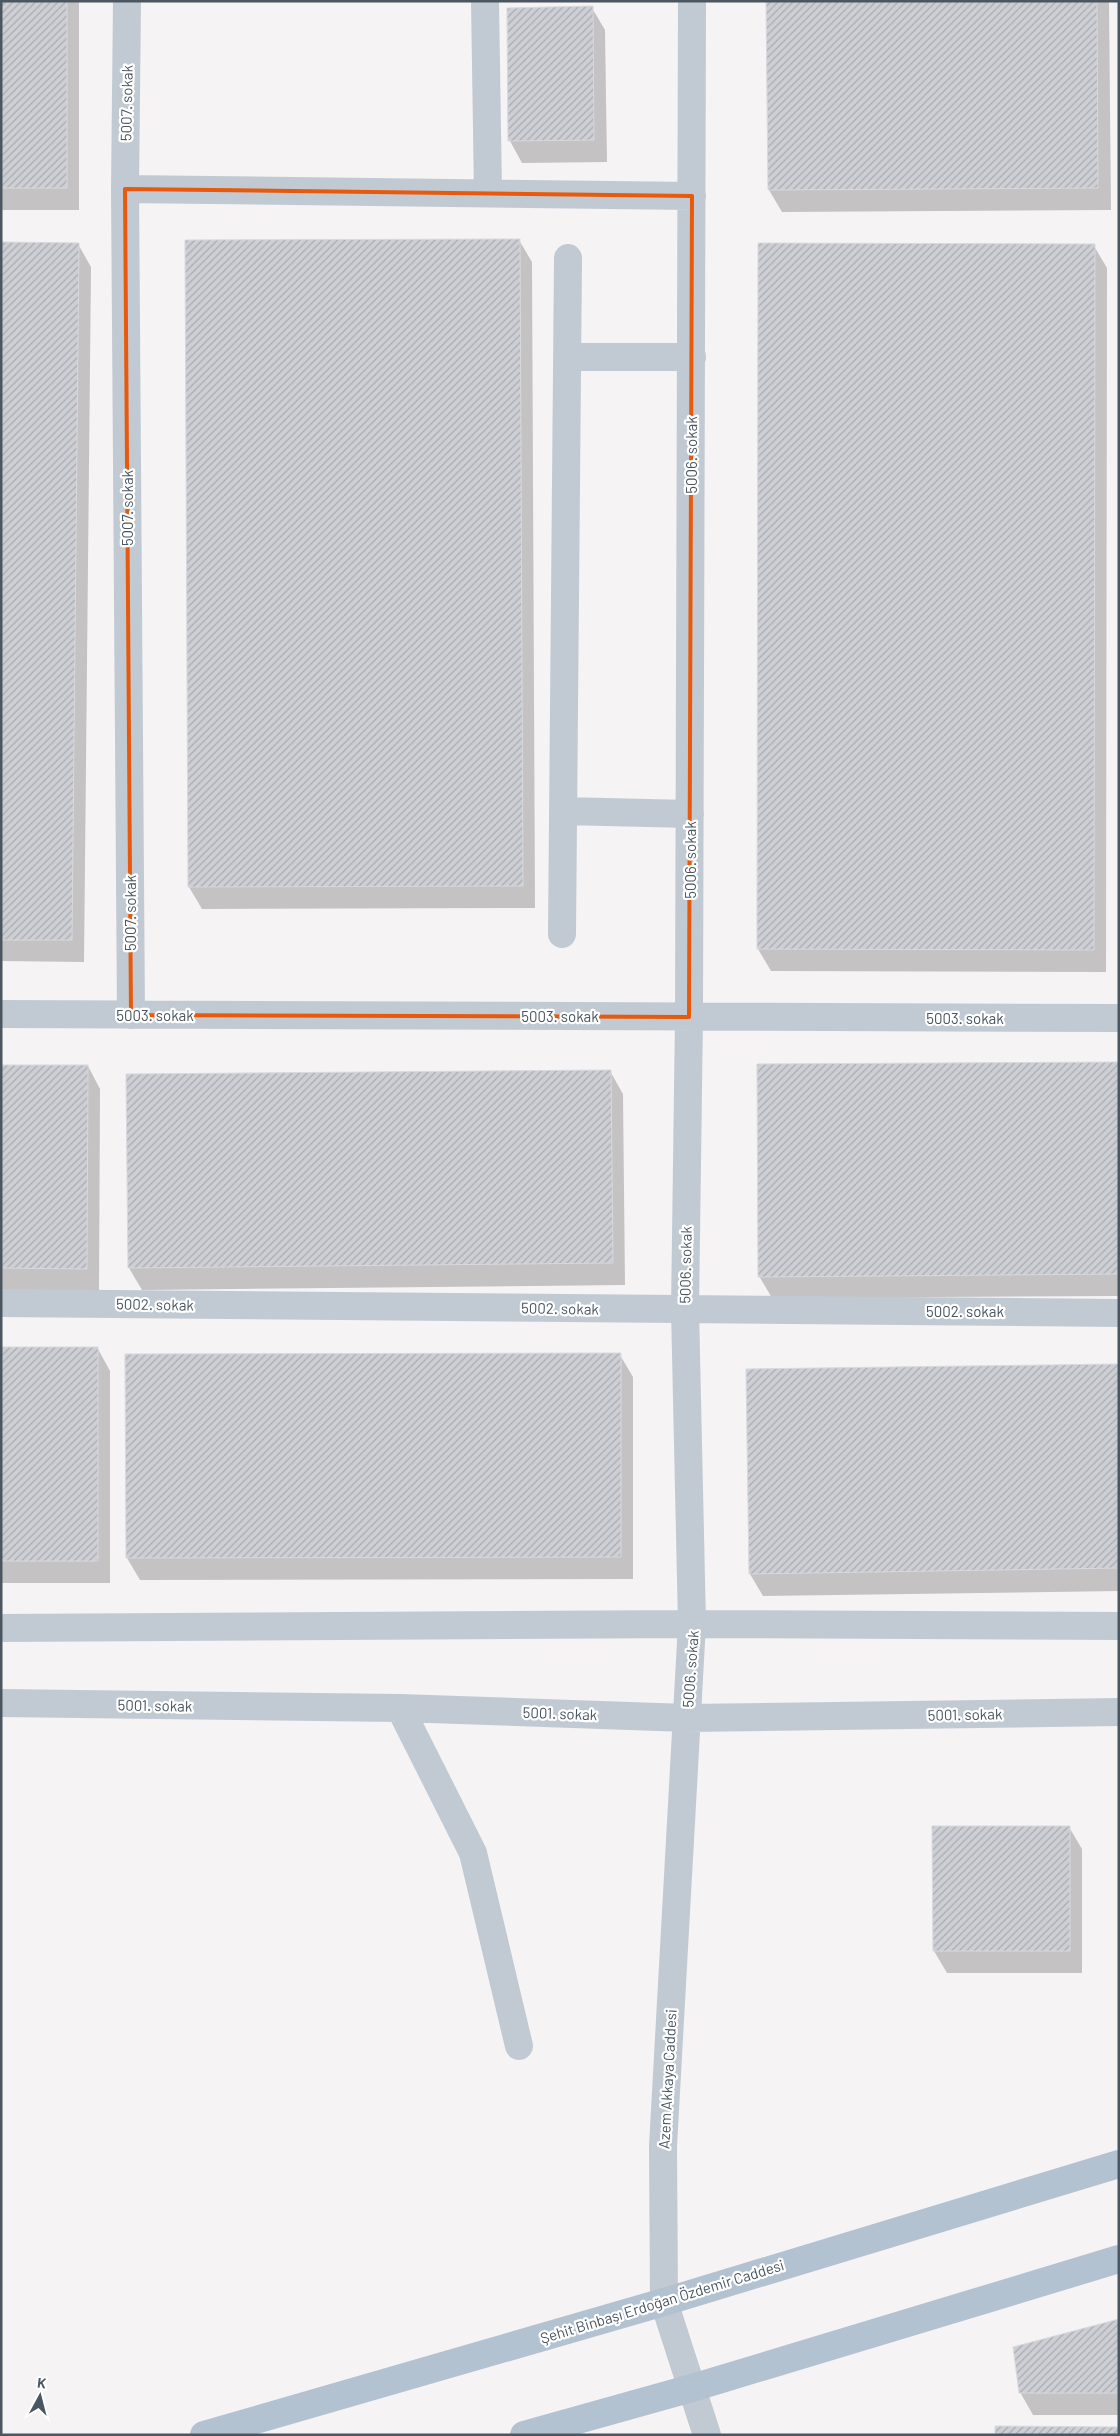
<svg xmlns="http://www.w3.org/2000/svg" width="1120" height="2436" viewBox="0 0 1120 2436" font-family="Barlow,sans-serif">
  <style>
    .shadow { fill: #0003 }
    .building { fill: url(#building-hatch); stroke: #d7d9de }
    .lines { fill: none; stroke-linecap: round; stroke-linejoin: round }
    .minor { stroke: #c1cad2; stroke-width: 28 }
    .major { stroke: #b3c2d1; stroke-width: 28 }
    .marked { fill: none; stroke: #e8590c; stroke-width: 4; stroke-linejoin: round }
    .labels { text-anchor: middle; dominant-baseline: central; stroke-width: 4.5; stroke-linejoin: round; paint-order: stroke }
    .street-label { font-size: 15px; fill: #4a5661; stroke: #fff }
  </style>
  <defs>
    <pattern id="building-hatch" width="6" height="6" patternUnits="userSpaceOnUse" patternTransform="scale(1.25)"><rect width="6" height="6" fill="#cdcfd5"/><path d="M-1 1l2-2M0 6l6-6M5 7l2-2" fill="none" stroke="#a8abb0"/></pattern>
  </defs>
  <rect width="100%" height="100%" fill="#f5f3f3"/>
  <path class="shadow" d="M1,1h78v209h-78z
    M768,1h341l2,209 -329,2 -13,-22z
    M592,8l13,22 2,132 -85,1 -12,-22z
    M519,240l13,22 3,646 -333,1 -13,-22z
    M1,244h77l13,23 -7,695 -83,-1z
    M759,245l335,1 13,22 -1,704 -335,-1 -13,-22z
    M1119,1064v232l-347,2 -13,-22z
    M1,1066h87l12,23 -1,202 -98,-1z
    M610,1071l13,23 2,191 -483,5 -13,-22z
    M1,1349h97l12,22v212h-109z
    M620,1355l13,22v202l-493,1 -13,-22z
    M1119,1365v226l-356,5 -13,-22z
    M1069,1827l13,22v124h-135l-13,-22z
    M1119,2320v95h-86l-13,-23z"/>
  <path class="building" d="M1,1h66v187h-66z
    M766,1h331l1,187 -330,2z
    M593,6l1,134 -86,1 -1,-133z
    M520,239l3,647 -335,1 -3,-647z
    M1,242l78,1 -7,697h-71z
    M758,243l337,1 -1,706 -337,-1z
    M1119,1062v212l-361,3 -1,-213z
    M1,1065h87l-1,204 -86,-1z
    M611,1070l2,193 -485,5 -2,-194z
    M1,1347h97v214h-97z
    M621,1353v204l-495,1 -1,-204z
    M1119,1364v204l-370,6 -3,-205z
    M932,1826h138v125h-137z
    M1119,2319v74h-100l-6,-46z
    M995,2426l124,1v8h-124z"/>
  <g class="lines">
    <path class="minor" d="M127,1l-2,188 6,826
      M485,1l3,192
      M692,1l-3,1016 -4,292 7,315 -29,522 1,156 43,133
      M125,189l567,7
      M567,357h125
      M563,811l127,3
      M562,934l6,-676
      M1,1014l1118,4
      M1,1303l1118,10
      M1,1628l691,-4 427,2
      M1,1703l399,5 287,10 432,-6
      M400,1708l73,145 46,193"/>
    <path class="major" d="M204,2435l460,-133 455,-138
      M524,2435l168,-47 427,-129"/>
  </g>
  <path class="marked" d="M125,189l567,7 -3,821 -558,-2z"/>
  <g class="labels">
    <g class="street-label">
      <text transform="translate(126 103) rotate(-89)">5007. sokak</text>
      <text transform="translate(691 455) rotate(-90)">5006. sokak</text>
      <text transform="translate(127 508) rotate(-90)">5007. sokak</text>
      <text transform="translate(690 860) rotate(-90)">5006. sokak</text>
      <text transform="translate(130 913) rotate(-90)">5007. sokak</text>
      <text x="155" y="1015">5003. sokak</text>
      <text x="560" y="1016">5003. sokak</text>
      <text x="965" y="1018">5003. sokak</text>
      <text transform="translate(685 1265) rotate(-89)">5006. sokak</text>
      <text transform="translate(155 1304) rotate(1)">5002. sokak</text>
      <text transform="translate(560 1308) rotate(1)">5002. sokak</text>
      <text x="965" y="1311">5002. sokak</text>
      <text transform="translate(690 1669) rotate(-86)">5006. sokak</text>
      <text transform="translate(155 1705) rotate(1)">5001. sokak</text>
      <text transform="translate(560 1713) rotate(2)">5001. sokak</text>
      <text transform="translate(965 1714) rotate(-1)">5001. sokak</text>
      <text transform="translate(667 2079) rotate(-87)">Azem Akkaya Caddesi</text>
      <text transform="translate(662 2301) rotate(-17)">Şehit Binbaşı Erdoğan Özdemir Caddesi</text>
    </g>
  </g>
  <rect width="1120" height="2436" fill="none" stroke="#4a5661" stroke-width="5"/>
  <g transform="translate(40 2396) rotate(7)" stroke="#ffffff" stroke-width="4" paint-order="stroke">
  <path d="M0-4L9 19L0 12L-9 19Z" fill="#4a5661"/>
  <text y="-8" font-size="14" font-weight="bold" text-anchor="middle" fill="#4a5661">K</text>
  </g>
</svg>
